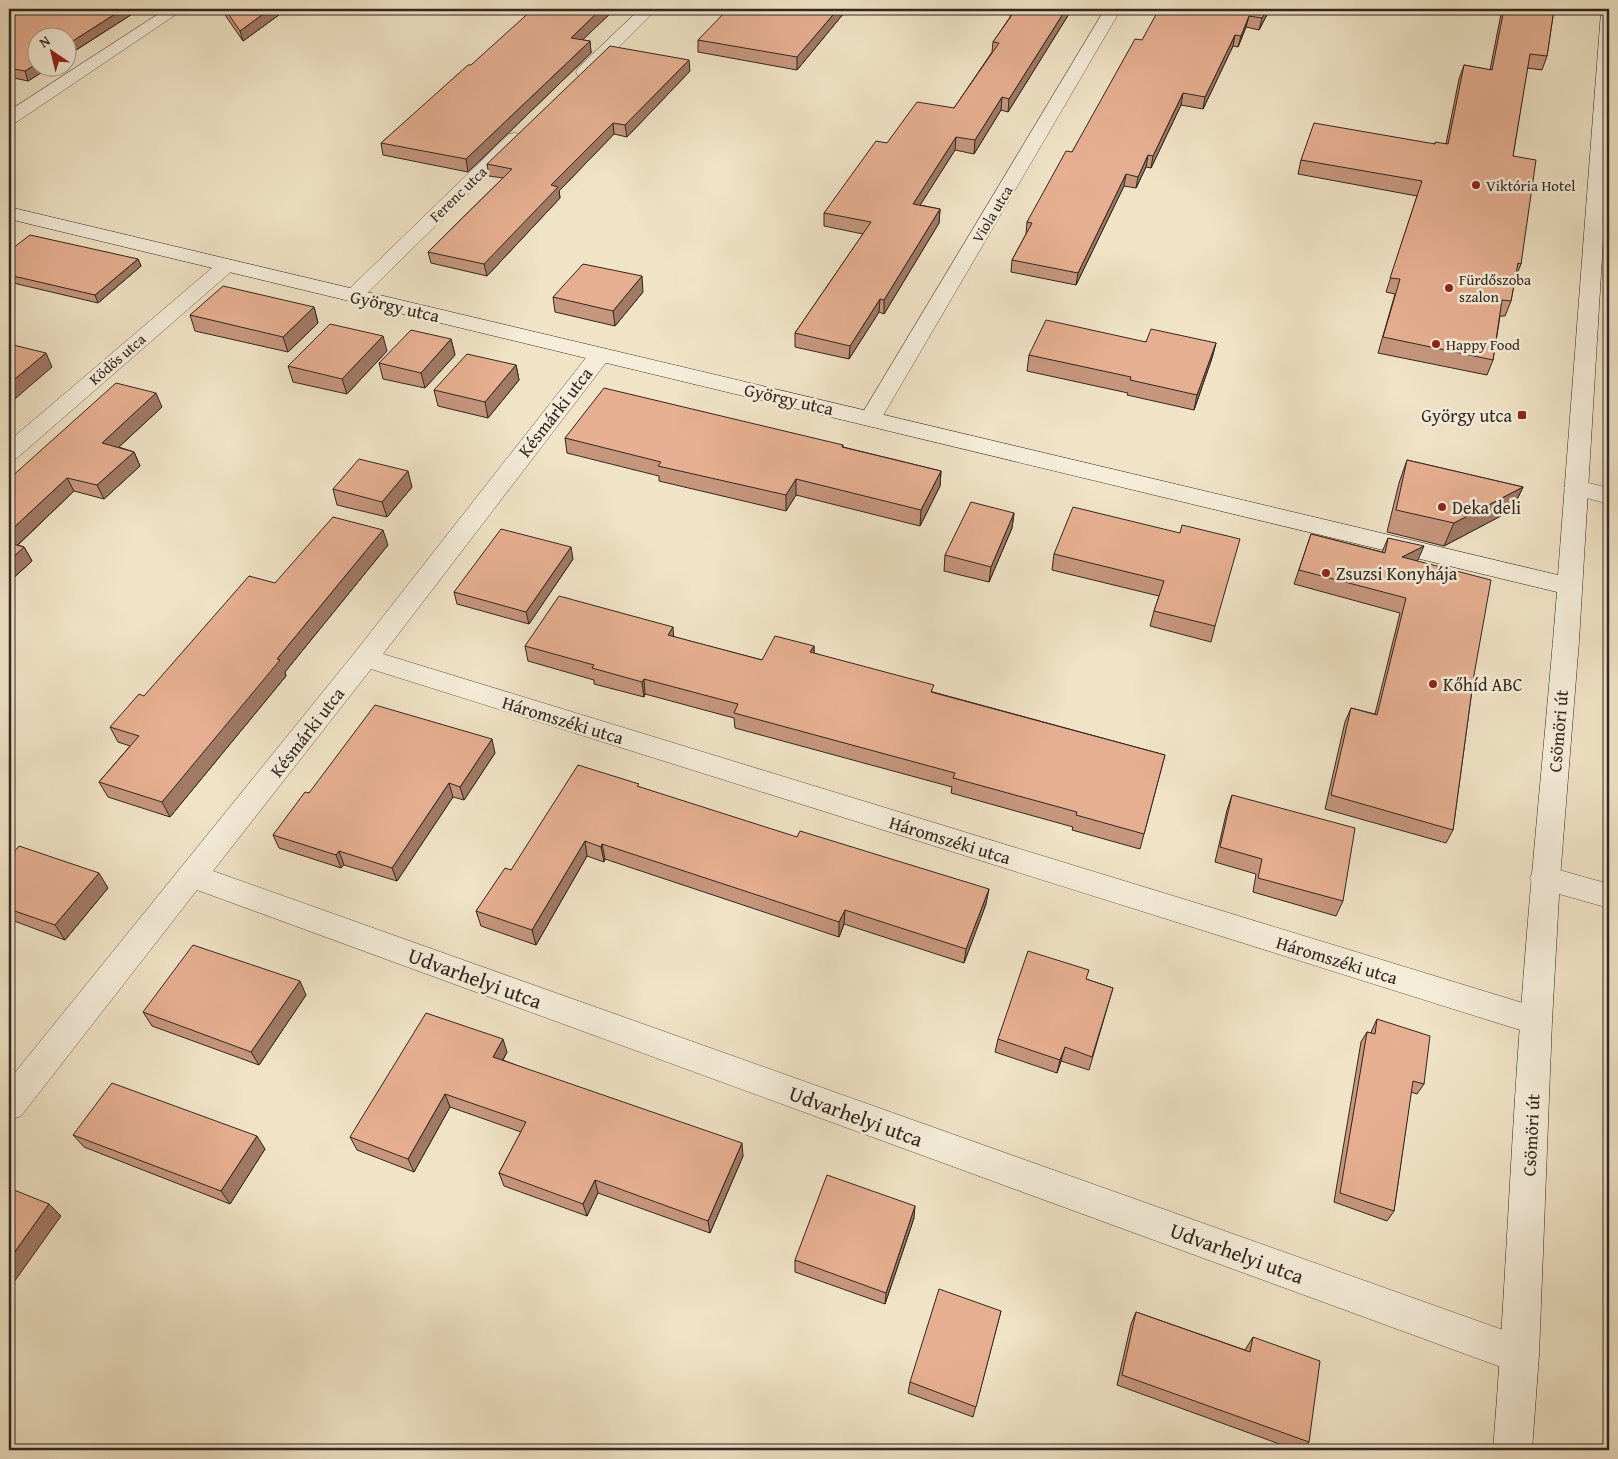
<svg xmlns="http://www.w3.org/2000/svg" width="1618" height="1459" viewBox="0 0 1618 1459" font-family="'Gentium Book Plus',serif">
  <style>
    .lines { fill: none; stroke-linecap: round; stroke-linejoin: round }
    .street-casing { stroke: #62554a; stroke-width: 1 }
    .secondary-casing { stroke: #322620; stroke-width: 1 }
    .street { fill: #f5edda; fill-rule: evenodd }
    .secondary { fill: #f5edda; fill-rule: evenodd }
    .wall { fill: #c6967d; stroke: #322620 }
    .shaded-wall { fill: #a17a66; stroke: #322620 }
    .building { fill: #e6af91; stroke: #322620 }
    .poi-dot { fill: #8f2418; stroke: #f5edda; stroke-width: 2 }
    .labels { text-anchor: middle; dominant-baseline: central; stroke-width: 5; stroke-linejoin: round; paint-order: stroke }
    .far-poi-label { font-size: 15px; fill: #322620; stroke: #f5edda; text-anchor: start }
    .far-street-label { font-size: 15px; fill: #322620; stroke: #f5edda }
    .street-label { font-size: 18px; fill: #322620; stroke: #f5edda }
    .poi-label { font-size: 18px; fill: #322620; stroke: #f5edda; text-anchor: start }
    .near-street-label { font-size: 21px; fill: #322620; stroke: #f5edda }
  </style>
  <rect width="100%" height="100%" fill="#f0e3c6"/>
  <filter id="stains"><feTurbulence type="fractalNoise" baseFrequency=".004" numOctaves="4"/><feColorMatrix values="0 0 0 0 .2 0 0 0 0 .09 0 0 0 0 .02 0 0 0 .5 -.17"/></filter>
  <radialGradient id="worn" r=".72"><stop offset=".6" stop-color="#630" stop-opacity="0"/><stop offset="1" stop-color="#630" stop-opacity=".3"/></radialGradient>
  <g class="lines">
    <g class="street-casing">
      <path id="street" d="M166,9h18l-169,114 -6,1v-13z
        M640,9h17l-67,67h-12l-2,-4 2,-4z
        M1105,9h16l-240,410 -3,5 -8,2 -8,-2 -3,-5z
        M515,133l6,1 3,4 -3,4 -161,158 -7,2 -7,-2 -3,-4 3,-4 163,-158z
        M1595,224l14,3v12l-21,-5 -3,-4 3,-4z
        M226,260l7,2 3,4 -3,4 -216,188 -8,2v-19l210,-179z
        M600,349l8,1 3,5 -3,5 -225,294 1153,353 11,4 5,10 -5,10 -11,4 -1165,-366 -158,202 1307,465 13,6 6,13 -6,13 -13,6 -1323,-484 -176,226 -12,4v-40l347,-429 236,-301z
        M1576,480l33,8v16l-41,-11 -4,-5 4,-5z
        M1545,866l64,18v24l-75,-21 -4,-9 4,-9z"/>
    </g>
    <g class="secondary-casing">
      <path id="secondary" d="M1603,9h6v131l-30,501 -19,237 -8,143 -13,334 -7,95h-39c12,-147 17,-294 28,-440 10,-140 25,-279 36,-418l-1548,-373v-12l1549,368 43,-563z"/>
    </g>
    <use href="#street" class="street"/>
    <use href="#secondary" class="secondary"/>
  </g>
  <path class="wall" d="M12,9h128l-112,72 -19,-4v-66z
    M221,9h66l-44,32z
    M615,9l-33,31 8,1 1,12 -123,119 -85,-17 -2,-12 90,-78z
    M1007,9h65l-64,103 -7,-2 -27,44 -19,-4 -35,55 20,4 -1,14 -55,91 -5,-2 -30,47 -54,-12v-14l68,-99 -39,-8v-13l63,-70 67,-35 38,-56 1,-10 17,-25 1,-6h-4z
    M1270,9l-11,21 -13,-3 -8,20 -5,-1 -30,63 -22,-4 -30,63 -5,-1 -10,21 -12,-2 -48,99 -65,-13 1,-12 14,-26 1,-12 45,-70 70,-112z
    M1502,9h52l-7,47 -5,14 -15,-2 -14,88 8,108 -6,15 -4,22 -6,15h-5l-7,44 -6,15 -109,-22 17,-59 -9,-2 31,-96 -119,-22 3,-14 133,-16h12l13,-65 5,-14 26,5z
    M844,13l-47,57 -99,-18v-12z
    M690,71l-63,66 -13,-3 -55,57 1,7 -73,78 -56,-13 -3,-11 75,-74 -14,-2 -2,-12z
    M9,251l129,8 3,7 -43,37 -89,-21z
    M643,292l-28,34 -60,-14 -2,-15z
    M314,307l4,16 -30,29 -93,-21 -5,-16z
    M451,339l4,16 -30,33 -42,-9 -4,-16z
    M1146,342l70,1 -4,15 -18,52 -67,-15 1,-2 -101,-22 2,-16z
    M387,351l-40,43 -54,-12 -5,-16z
    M516,365l3,15 -31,38 -50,-12 -4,-16z
    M162,407l-43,40 15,5 6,14 -36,33 -30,-8 -56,54 6,2 8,14 -23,21v-103z
    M565,438l278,7v2l98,24 -1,15 -20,40 -124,-31 -10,16 -127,-30v-5l-92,-23z
    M1407,460l116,27 -11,23 -68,36 -57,-14 12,-49z
    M412,487l-25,30 -50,-12 -4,-16z
    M1014,513l-2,15 -23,54 -45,-11 1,-16z
    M1180,533l35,93 -4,16 -61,-16 4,-15 5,-15 -107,-26 2,-16z
    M1311,534l71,18 6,-14 30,22 -2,1 58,114 -21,155 -7,13 -121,-34 20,-87 6,-14 24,6 25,-101 -106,-29z
    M388,545l-103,127 1,4 -116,141 -62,-20 -9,-15 31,-36 -12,-4 -8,-15 34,-31 131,-113z
    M573,559l-44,65 -72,-20 -3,-12z
    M674,637l88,23 52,-14v7l119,39 232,63 -25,94 -68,-19 1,-3 -122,-34 1,-6 -217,-59 -1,-10 -89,-24 -1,3 -50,-13v-4l-66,-19 -3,-15z
    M495,753l-31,47 -11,-3 -56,84 -53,-16 -3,3 -62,-20 -6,-13 36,-42z
    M639,787l347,117 -22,59 -120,-39 -5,13 -234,-78 -1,3 -17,-6 -51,89 -55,-19 -5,-15 35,-41z
    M1232,795l111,106 -7,15 -83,-24 3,-18 -41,-12 12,-52z
    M9,858l99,30 -43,52 -56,-21z
    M1086,979l27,9 -24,82 -28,-9 -4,12 -62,-21 3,-13z
    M306,995l-47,70 -107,-39 -9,-14z
    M1377,1019l47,65 -7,10 -6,-2 -17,119 -7,10 -53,-19 27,-160 6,-10 4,1 1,-3z
    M507,1052l-4,8 240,96 -33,77 -112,-40 -11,23 -83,-30 -5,-13 22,-41 -71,-25 -36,65 -57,-22 -7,-13z
    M73,1135l192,14 -35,55 -146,-57z
    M914,1218l-29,86 -90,-32v-12z
    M1001,1311l-28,106 -65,-24 2,-11z
    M1136,1312l109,38 8,-13 56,105 -7,8h-6l-179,-65 14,-61z"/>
  <path class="shaded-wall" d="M123,9h17l-72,46v-11z
    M270,9h17l-44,32 -3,-10z
    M601,9h14l-43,41 -1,-12z
    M838,9h6v4l-47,57v-13z
    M1066,9h6l-64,103 1,-13z
    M1267,9h3l-11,21 3,-12z
    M1249,16l-3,11 -8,20 3,-11z
    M1235,35l-2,11 -30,63 2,-12z
    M590,41l1,12 -123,119 -2,-13z
    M689,60l1,11 -63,66 -2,-12z
    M38,63v5h11l-21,13 -3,-10z
    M1183,93l-2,12 -30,63 2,-12z
    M1002,97l-1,13 -27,44 1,-14z
    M613,123l1,11 -55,57 1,7 -73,78 -3,-12 67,-79z
    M956,137l-1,13 -43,68 1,-14z
    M1148,155l-2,12 -10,21 2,-11z
    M1126,174l-2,12 -48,99 2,-12z
    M940,209l-1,14 -55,91v-14z
    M138,259l3,7 -43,37 -3,-8z
    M642,276l1,16 -28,34 -2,-15z
    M880,299l-1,13 -30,47 1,-13z
    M314,307l4,16 -30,29 -5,-15z
    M383,336l4,15 -40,43 -5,-15z
    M451,339l4,16 -30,33 -4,-15z
    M1216,343l-4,15 -18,52 3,-15z
    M46,353l6,14 -43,37v-20z
    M516,365l3,15 -31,38 -3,-16z
    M156,393l6,14 -54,50 -6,-14z
    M134,452l6,14 -36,33 -7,-14z
    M408,471l4,16 -25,30 -5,-15z
    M941,471l-1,15 -20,40 1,-16z
    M67,478l7,13 -65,62v-21z
    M796,479v16l-10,16v-16z
    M1523,487l-11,23 -68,36 10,-23z
    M1014,513l-2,15 -23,54 2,-15z
    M383,530l5,15 -103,127 1,4 -116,141 -8,-15 115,-143z
    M1424,546l-6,14 -22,12 6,-15z
    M24,547l8,14 -23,21v-21z
    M571,547l2,12 -44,65 -3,-12z
    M673,627l1,15 -6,-7z
    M814,646v15l-4,-9z
    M644,679l1,15 -1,3 -2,-15z
    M492,739l3,14 -31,47 -4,-13z
    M449,783l4,14 -56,84 -5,-13z
    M585,841l2,15 -51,89 -4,-15z
    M602,844l3,15 -1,3 -3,-15z
    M339,851l5,14 -3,3 -5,-13z
    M99,873l9,15 -43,52 -10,-15z
    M989,889l-3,15 -22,59 2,-14z
    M845,910l-1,14 -5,13v-15z
    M300,981l6,14 -47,70 -8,-13z
    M503,1039l4,13 -10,18 -4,-13z
    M1065,1047l-4,14 -4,12 3,-13z
    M445,1094l5,13 -36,65 -6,-13z
    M257,1136l8,13 -35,55 -9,-13z
    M742,1143l1,13 -33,77 -2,-12z
    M595,1180l3,13 -11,23 -4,-12z
    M49,1204l12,12 -52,73v-29z
    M915,1206l-1,12 -29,86 1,-11z"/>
  <path class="building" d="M12,9h111l-55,35v-6h-30v25l-13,8 -16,-3v-29l2,-1 -2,-1v-26z
    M225,9h45l-30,22z
    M533,9h68l-30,29 19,3 -124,118 -85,-16 87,-78h3z
    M728,9h110l-41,48 -99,-17z
    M1016,9h50l-57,90 -7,-2 -27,43 -19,-3 -43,67 27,5 -56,91 -4,-1 -30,47 -55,-13 76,-111 -47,-9 52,-72 11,2 30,-41 37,6 45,-65 -6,-1z
    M1159,9h108l-5,9 -13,-2 -8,20 -6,-1 -30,62 -22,-4 -30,63 -5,-1 -10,22 -12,-3 -48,99 -66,-13 20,-37 -5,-1 39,-71 6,1 63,-113 7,1z
    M1504,9h50l-7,47 -17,-2 -17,102 23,4 -15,104 -3,-1 -7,38 -9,-1 -9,60 -110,-23 17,-58 -10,-1 32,-97 -121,-21 13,-37 121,21v-2l13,2 16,-79 28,5z
    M610,46l79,14 -64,65 -12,-2 -62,62 7,2 -74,77 -56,-12 84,-83 -25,-5z
    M30,235l108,24 -43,36 -86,-20v-24z
    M583,264l59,12 -29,35 -60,-14z
    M223,286l91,21 -31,30 -93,-22z
    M1046,320l100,22 5,-13 65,14 -19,52 -67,-15 1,-3 -102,-22z
    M330,324l53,12 -41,43 -54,-13z
    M411,330l40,9 -30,34 -42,-10z
    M9,344l37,9 -37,31z
    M467,354l49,11 -31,37 -51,-12z
    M116,383l40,10 -54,50 32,9 -37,33 -30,-7 -58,54v-53z
    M604,388l239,57 -1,2 99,24 -20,39 -125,-31 -10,16 -128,-29 3,-4 -96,-24z
    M359,459l49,12 -26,31 -49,-13z
    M1407,460l116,27 -69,36 -58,-13z
    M971,502l43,11 -23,54 -46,-12z
    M1073,507l107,26 2,-8 58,14 -25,87 -61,-15 10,-30 -110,-27z
    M333,517l50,13 -106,129 3,1 -118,142 -63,-20 40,-46 -29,-9 29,-33 5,2 105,-120 26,7z
    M501,529l70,18 -45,65 -72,-20z
    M1311,534l74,19 3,-15 36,8 -22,11 89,23 -17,95 -21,155 -122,-35 20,-87 26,7 29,-117 -107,-28z
    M9,543l15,4 -15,14z
    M559,596l114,31 -5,8 94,25 13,-24 39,10 -4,6 124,33 -3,7 234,63 -21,79 -68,-19 1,-3 -124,-34 2,-5 -221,-60 4,-9 -94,-25 -2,3 -50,-14 2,-3 -69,-19z
    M375,705l117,34 -32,48 -11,-4 -57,85 -53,-17 -3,4 -63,-20 32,-43 4,1z
    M578,765l61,19 -2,2 160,51 3,-6 189,58 -23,60 -121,-39 -6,12 -237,-78 -1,3 -16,-6 -53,89 -56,-19 29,-43 6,2z
    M1232,795l123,33 -12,73 -85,-23 4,-19 -42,-12z
    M19,846l80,27 -44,52 -46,-16v-51z
    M193,945l107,36 -49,71 -108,-40z
    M1028,951l61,19 -3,9 27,9 -21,69 -27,-10 -5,13 -62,-21z
    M426,1013l77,26 -10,18 249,86 -34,78 -113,-41 -12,24 -84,-31 27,-51 -81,-28 -37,65 -58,-22z
    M1377,1019l53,17 -6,48 -11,-3 -19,130 -54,-18 27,-161 8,2z
    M112,1083l145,53 -36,55 -148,-56z
    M827,1175l88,31 -29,87 -91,-33z
    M9,1188l40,16 -40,56z
    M939,1289l62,22 -25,96 -66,-25z
    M1136,1312l114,40 3,-15 67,24 -11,81 -187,-67z
    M85,1447l8,3h-10z"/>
  <g class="poi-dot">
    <circle cx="1476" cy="185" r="5"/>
    <circle cx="1449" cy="288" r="5"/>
    <circle cx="1436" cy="344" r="5"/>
    <rect x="1517" y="410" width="10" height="10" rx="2.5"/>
    <circle cx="1442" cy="507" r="5"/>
    <circle cx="1326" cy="573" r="5"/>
    <circle cx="1433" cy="684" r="5"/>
  </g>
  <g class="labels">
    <g class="far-poi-label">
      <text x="1486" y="185">Viktória Hotel</text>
      <text x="1459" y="279">Fürdőszoba<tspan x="1459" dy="17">szalon</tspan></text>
      <text x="1446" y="344">Happy Food</text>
    </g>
    <g class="far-street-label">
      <text transform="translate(458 194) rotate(-44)">Ferenc utca</text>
      <text transform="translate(992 214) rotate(-59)">Viola utca</text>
      <text transform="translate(117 359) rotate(-41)">Ködös utca</text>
    </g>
    <g class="street-label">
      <text transform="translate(395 306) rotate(13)">György utca</text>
      <text transform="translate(789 399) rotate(13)">György utca</text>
      <text transform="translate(555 412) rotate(-52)">Késmárki utca</text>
      <text transform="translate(563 720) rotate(17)">Háromszéki utca</text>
      <text transform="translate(1558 731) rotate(-85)">Csömöri út</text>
      <text transform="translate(307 732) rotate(-52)">Késmárki utca</text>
      <text transform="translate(950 840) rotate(17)">Háromszéki utca</text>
      <text transform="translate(1337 960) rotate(17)">Háromszéki utca</text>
      <text transform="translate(1531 1135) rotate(-87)">Csömöri út</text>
    </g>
    <g class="poi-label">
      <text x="1512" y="415" text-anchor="end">György utca</text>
      <text x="1452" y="507">Deka deli</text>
      <text x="1336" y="573">Zsuzsi Konyhája</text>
      <text x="1443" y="684">Kőhíd ABC</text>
    </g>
    <g class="near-street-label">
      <text transform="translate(475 978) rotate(20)">Udvarhelyi utca</text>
      <text transform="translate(856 1116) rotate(20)">Udvarhelyi utca</text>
      <text transform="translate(1237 1253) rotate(20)">Udvarhelyi utca</text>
    </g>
  </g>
  <rect width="1618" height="1459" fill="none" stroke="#f0e3c6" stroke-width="30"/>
  <rect x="10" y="10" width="1598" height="1439" fill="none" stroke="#322620" stroke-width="2.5"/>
  <rect x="15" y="15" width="1588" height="1429" fill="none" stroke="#322620"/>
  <g transform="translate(52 52) rotate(325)"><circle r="24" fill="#f5edda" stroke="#a79d90"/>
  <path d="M0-4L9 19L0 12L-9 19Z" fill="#8f2418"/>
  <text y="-8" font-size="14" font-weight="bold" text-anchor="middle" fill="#322620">N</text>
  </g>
  <rect width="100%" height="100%" filter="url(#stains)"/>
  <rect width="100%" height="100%" fill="url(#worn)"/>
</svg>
